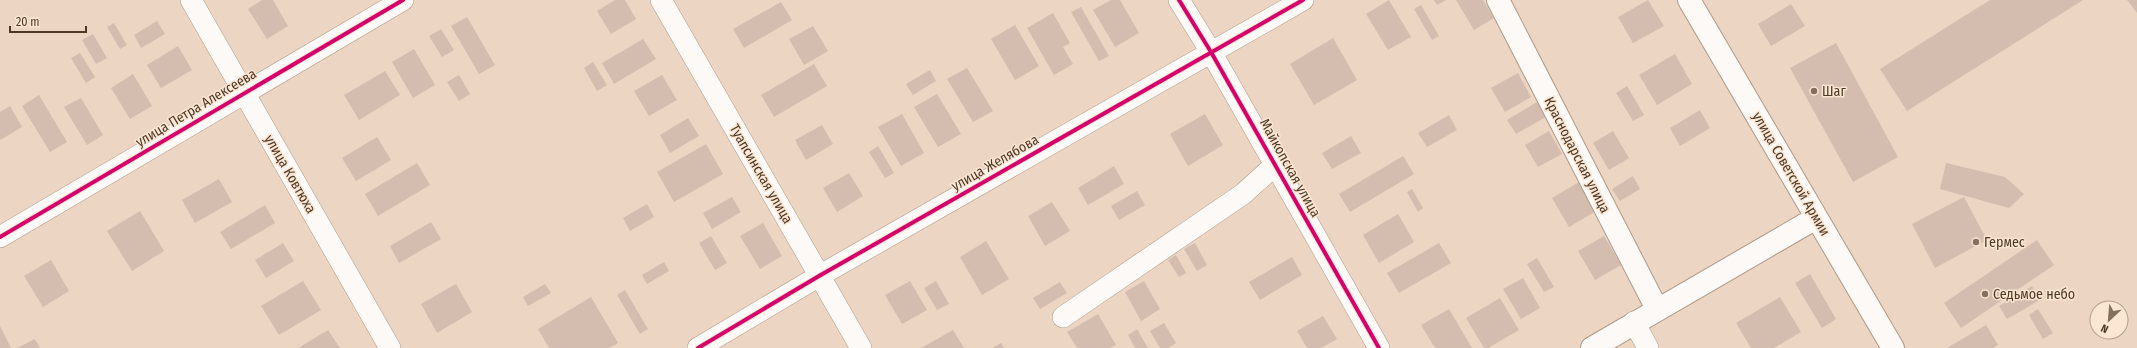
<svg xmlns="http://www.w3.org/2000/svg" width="2137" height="348" viewBox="0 0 2137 348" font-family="'Fira Sans Condensed',sans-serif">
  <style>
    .building { fill: #d4bdaf }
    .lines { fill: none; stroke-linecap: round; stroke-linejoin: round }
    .minor-casing { stroke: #ae9a89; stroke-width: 22 }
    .tertiary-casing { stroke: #ae9a89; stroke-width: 24 }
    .secondary-casing { stroke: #ae9a89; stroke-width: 24 }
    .primary-casing { stroke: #ae9a89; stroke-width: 24 }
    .minor { stroke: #fcf9f6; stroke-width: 21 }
    .tertiary { stroke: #fcf9f6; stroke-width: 22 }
    .secondary { stroke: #fcf9f6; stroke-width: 22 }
    .primary { stroke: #fcf9f6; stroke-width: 22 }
    .cycleway-casing { stroke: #fbe5d3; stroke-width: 6 }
    .cycleway { stroke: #d6006c; stroke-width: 4 }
    .poi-dot { fill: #856f5d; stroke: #fbe5d3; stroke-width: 1.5 }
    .labels { text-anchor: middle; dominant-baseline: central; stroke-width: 3; stroke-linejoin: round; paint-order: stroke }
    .poi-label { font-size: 14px; fill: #4d3826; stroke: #fbe5d3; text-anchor: start }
    .street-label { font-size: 14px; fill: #4d3826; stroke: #fbe5d3 }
  </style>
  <rect width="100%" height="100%" fill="#ecd5c2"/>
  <path class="building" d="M262,0h11l15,26 -21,13 -19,-30z
    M615,0h10l11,19 -25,15 -14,-23z
    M1111,0h9l19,33 -24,14 -22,-37z
    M1389,0l22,37 -23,13 -22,-36z
    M1434,0h12l-9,5z
    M1456,0h27l11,18 -20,12z
    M1648,0l16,26 -31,17 -15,-26z
    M1990,0h93l-176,111 -27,-42z
    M2127,0h10v13z
    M781,2l11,18 -48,28 -11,-19z
    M1791,4l14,22 -34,20 -13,-22z
    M1421,5l18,31 -7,4 -18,-31z
    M1081,7l28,49 -10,5 -28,-49z
    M1053,13l17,30 -7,4 10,17 -19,11 -27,-47z
    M467,17l28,48 -16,9 -28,-48z
    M157,21l8,13 -24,14 -7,-13z
    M114,23l13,22 -7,4 -13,-22z
    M1015,25l24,41 -24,14 -24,-41z
    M813,26l15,25 -24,14 -15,-26z
    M441,29l13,21 -12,7 -13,-21z
    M93,34l14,24 -11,6 -14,-24z
    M1333,38l24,42 -43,25 -24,-41z
    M643,39l13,20 -42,25 -12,-21z
    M1836,43l62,114 -45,25 -63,-114z
    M178,46l14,24 -31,18 -14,-23z
    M414,49l21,36 -22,13 -21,-36z
    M80,53l15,24 -9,6 -15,-25z
    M1675,54l17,30 -35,21 -18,-30z
    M593,62l14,23 -10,6 -13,-23z
    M814,64l13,22 -53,31 -13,-22z
    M967,68l26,43 -20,11 -26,-43z
    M930,70l6,11 -23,14 -7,-11z
    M385,71l15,24 -41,25 -15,-25z
    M1518,73l13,24 -26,15 -14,-24z
    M133,74l19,32 -22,13 -19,-31z
    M459,75l11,19 -11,7 -12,-19z
    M662,75l15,25 -28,16 -15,-25z
    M1627,86l17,29 -11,6 -17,-28z
    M937,94l24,40 -23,13 -24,-40z
    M39,95l28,47 -17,10 -28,-46z
    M81,98l22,37 -16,10 -23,-38z
    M1537,102l9,15 -30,17 -9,-14z
    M10,106l12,21 -22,13v-28z
    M1700,110l10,18 -30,18 -10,-18z
    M902,114l22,39 -23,13 -23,-39z
    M1205,114l18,31 -35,21 -18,-32z
    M1449,115l8,15 -30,17 -9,-14z
    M688,118l11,18 -29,17 -10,-18z
    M822,125l11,19 -27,16 -11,-20z
    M1549,131l13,23 -24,13 -13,-22z
    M1613,131l16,27 -20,12 -16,-27z
    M1351,136l10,17 -29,16 -10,-16z
    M377,137l14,23 -35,21 -14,-23z
    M706,144l17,30 -49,28 -17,-30z
    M878,146l16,27 -9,5 -16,-26z
    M1403,156l11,18 -64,38 -11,-18z
    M417,163l13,22 -52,31 -13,-22z
    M1946,163l59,14 19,17 -15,14 -69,-19z
    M1114,166l10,18 -36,21 -10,-17z
    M849,173l14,23 -26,16 -14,-24z
    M1633,176l7,13 -20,12 -8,-12z
    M219,179l13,23 -37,21 -13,-23z
    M1579,182l17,29 -27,16 -17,-29z
    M1412,189l11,19 -5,4 -11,-20z
    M1137,191l8,14 -26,15 -8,-14z
    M732,197l9,15 -29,17 -9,-16z
    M1964,197l23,43 -52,28 -23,-44z
    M1052,202l18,29 -25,15 -17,-30z
    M647,204l7,13 -24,14 -7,-13z
    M265,205l10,18 -44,26 -11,-17z
    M140,211l24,40 -32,20 -25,-40z
    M1398,214l16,28 -35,21 -16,-28z
    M431,222l10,17 -42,24 -9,-17z
    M763,223l19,33 -22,13 -20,-33z
    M711,236l16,27 -12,7 -16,-27z
    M1604,236l17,29 -26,15 -17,-29z
    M2037,240l17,25 -93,63 -17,-25z
    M986,241l23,38 -27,16 -22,-38z
    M283,243l11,18 -28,17 -11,-18z
    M1195,243l12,22 -10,6 -13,-22z
    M1439,243l12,20 -52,30 -12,-20z
    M1176,255l10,18 -7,4 -11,-17z
    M1292,257l10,18 -42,25 -11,-18z
    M1537,258l17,29 -10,5 -17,-28z
    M51,260l18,31 -26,16 -19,-31z
    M664,262l5,9 -22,13 -5,-9z
    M1810,274l26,45 -14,9 -27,-45z
    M1523,278l17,30 -19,11 -18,-30z
    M303,281l18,29 -42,25 -18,-29z
    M910,281l17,29 -25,14 -17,-29z
    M936,281l13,23 -12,6 -13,-22z
    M1144,281l16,28 -19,12 -16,-29z
    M1060,282l7,11 -27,16 -7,-11z
    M456,284l16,28 -35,21 -16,-29z
    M545,284l6,9 -23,13 -5,-9z
    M2032,286l8,14 -33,19 -8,-13z
    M625,290l23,39 -8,5 -23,-39z
    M591,297l27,46 -9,5h-60l-11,-19z
    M1780,297l21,35 -27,16h-23l-15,-25z
    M1500,298l19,32 -31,18h-4l-18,-30z
    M1449,309l23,39h-37l-14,-23z
    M2038,309l15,24 -10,6 -14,-24z
    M1098,314l18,31 -6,3h-33l-10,-16z
    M1323,316l14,23 -16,9h-14l-10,-17z
    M1164,323l12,20 -8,5h-8l-10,-17z
    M1986,325l12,20 -5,3h-46z
    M0,326l11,22h-11z
    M1137,329l11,19h-13l-7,-13z
    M328,330l12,18h-42z
    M953,330l11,18h-43z
    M35,339l5,9h-23z
    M1001,343l3,5h-12z"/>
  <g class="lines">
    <g class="minor-casing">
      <path id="minor" d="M191,0l199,348
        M661,0l200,348
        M1179,0l32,52 168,296
        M0,237l403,-237
        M1063,317l180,-123 32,-29
        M1634,322l14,26
        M698,348l121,-72 484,-276"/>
    </g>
    <g class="tertiary-casing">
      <path id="tertiary" d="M1498,0l159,309"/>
    </g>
    <g class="secondary-casing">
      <path id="secondary" d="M1592,348l224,-130"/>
    </g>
    <g class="primary-casing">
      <path id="primary" d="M1689,0l204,348"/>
    </g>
    <use href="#minor" class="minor"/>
    <use href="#tertiary" class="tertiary"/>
    <use href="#secondary" class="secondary"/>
    <use href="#primary" class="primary"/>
    <g class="cycleway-casing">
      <path id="cycleway" d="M1179,0l32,52 168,296
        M0,237l403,-237
        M698,348l121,-72 484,-276"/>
    </g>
    <use href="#cycleway" class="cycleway"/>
  </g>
  <g class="poi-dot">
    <circle cx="1814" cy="91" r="4"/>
    <circle cx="1976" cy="242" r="4"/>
    <circle cx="1985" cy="294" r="4"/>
  </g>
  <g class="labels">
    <g class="poi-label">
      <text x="1822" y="91">Шаг</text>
      <text x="1984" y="242">Гермес</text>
      <text x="1993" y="294">Седьмое небо</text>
    </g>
    <g class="street-label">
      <text transform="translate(196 108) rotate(-31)">улица Петра Алексеева</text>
      <text transform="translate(1577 155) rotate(63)">Краснодарская улица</text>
      <text transform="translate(995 163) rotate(-30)">улица Желябова</text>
      <text transform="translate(1290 168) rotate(61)">Майкопская улица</text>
      <text transform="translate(290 174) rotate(60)">улица Ковтюха</text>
      <text transform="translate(761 174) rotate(60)">Туапсинская улица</text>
      <text transform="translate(1791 174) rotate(60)">улица Советской Армии</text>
    </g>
  </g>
  <g transform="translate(2109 320) rotate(206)"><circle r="19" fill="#fbe5d3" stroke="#b5a08e"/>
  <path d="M0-3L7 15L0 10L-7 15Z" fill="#856f5d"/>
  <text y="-6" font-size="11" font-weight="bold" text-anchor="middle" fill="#4d3826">N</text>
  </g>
  <path d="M10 26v6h76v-6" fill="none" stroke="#4d3826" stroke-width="2"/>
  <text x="16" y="26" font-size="12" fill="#4d3826" stroke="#fbe5d3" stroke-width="3" paint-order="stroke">20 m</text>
</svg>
